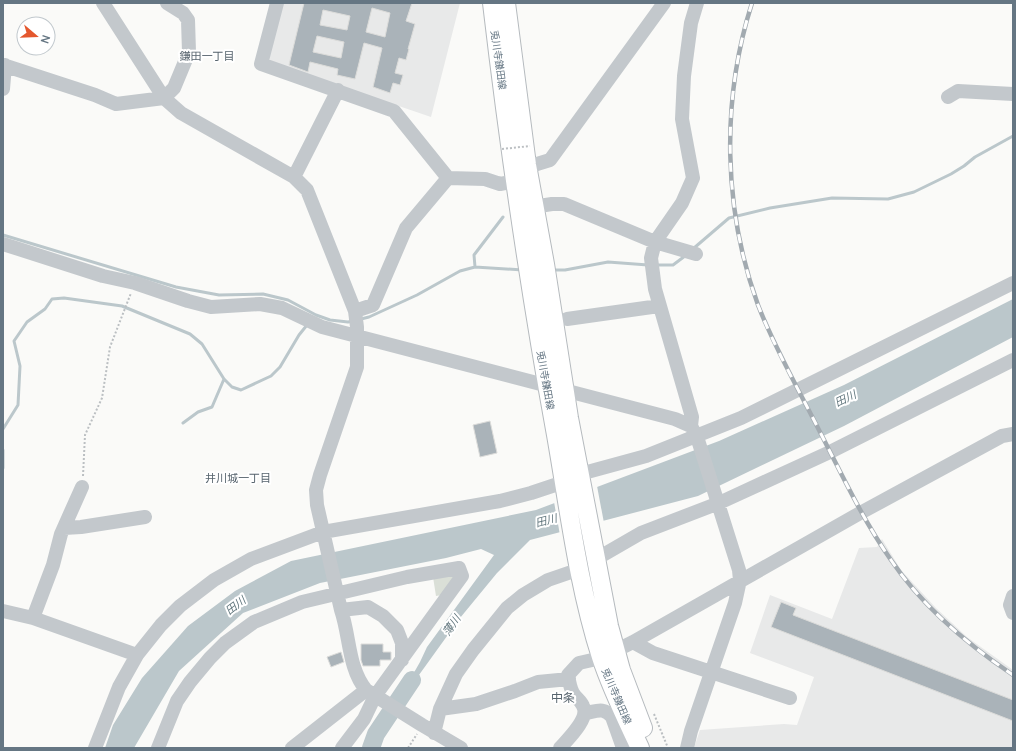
<svg xmlns="http://www.w3.org/2000/svg" width="1016" height="751" viewBox="0 0 1016 751" font-family="Manrope,'Noto Sans JP',sans-serif">
  <style>
    .built { fill: #e8e9e9 }
    .green { fill: #dadfd7 }
    .water { fill: #bbc7cb }
    .pier { fill: #fafaf8 }
    .lines { fill: none; stroke-linecap: round; stroke-linejoin: round }
    .stream { stroke: #bbc7cb; stroke-width: 3 }
    .river { stroke: #bbc7cb; stroke-width: 18 }
    .building { fill: #aab3b9; stroke: #dcdcda; fill-rule: evenodd }
    .major-casing { stroke: #b5babe; stroke-width: 20 }
    .path { stroke: #bbbfc2; stroke-width: 2; stroke-dasharray: 2 2; stroke-linecap: butt }
    .minor { stroke: #c3c8cc; stroke-width: 14 }
    .major { stroke: #fff; stroke-width: 18 }
    .rail-casing { stroke: #a2aab0; stroke-width: 4.5 }
    .rail { stroke: #fff; stroke-width: 3; stroke-dasharray: 9; stroke-linecap: butt }
    .path-bridge { stroke: #bbbfc2; stroke-width: 2; stroke-dasharray: 2 2; stroke-linecap: butt }
    .labels { text-anchor: middle; dominant-baseline: central; stroke-width: 4; stroke-linejoin: round; paint-order: stroke }
    .street-label { font-size: 10px; fill: #657683; stroke: #fff }
    .neighbourhood-label { font-size: 11px; fill: #57646e; stroke: #fff }
    .water-label { font-size: 11px; font-style: italic; fill: #60757c; stroke: #fff }
    .quarter-label { font-size: 12px; fill: #57646e; stroke: #fff }
  </style>
  <rect width="100%" height="100%" fill="#fafaf8"/>
  <path class="built" d="M280,3h180l-29,114 -164,-56z
    M882,539l19,31 35,38 31,29 46,33v78h-319l6,-18 84,-6 13,1 17,-48 -64,-24 20,-58 62,24 27,-71 18,-1z"/>
  <path class="green" d="M458,574l-16,21 -6,1 -3,-19z"/>
  <path class="water" d="M1013,299v38l-169,89 -146,70 -168,44 -33,33 -37,45 -72,100 32,-56 7,-15 67,-92 -13,-6 -35,9 -126,25 -77,30 -64,58 -45,77h-29l8,-23 29,-47 46,-52 47,-35 56,-30 245,-51 183,-69 125,-56z"/>
  <path class="pier" d="M597,486l7,37 -44,12 -6,-33z"/>
  <g class="lines">
    <path class="stream" d="M3,235l173,52 43,8 44,-1 25,6 28,15 14,5 18,2 5,-1
      M694,248l35,-30 41,-10 62,-10 56,1 26,-7 37,-18 13,-8 11,-9 38,-21
      M656,265h17l12,-9
      M475,267l-1,-12 29,-38
      M553,270h12l43,-8 40,3
      M361,319l8,-2 48,-22 43,-24 15,-4 48,3
      M183,423l15,-11 14,-5 12,-28
      M3,429l15,-24 2,-39 -6,-25 13,-19 18,-13 7,-10 12,-1 58,8 68,28 12,10 22,35 8,8 9,3 30,-14 9,-9 19,-32 8,-10
      M3,450v18"/>
    <path class="river" d="M371,748l5,-14 36,-54"/>
  </g>
  <path class="building" d="M304,3h108l-6,18 9,3 -7,25h1l-3,11 -7,-2 -4,15 8,2 -3,10 -7,-2 -3,10 -17,-6 9,-39 -18,-5 -9,36 -18,-4 1,-6 -28,-7 -2,10 -19,-7zM372,8l18,5 -5,24 -19,-5zM323,10l27,6 -3,14 -27,-5zM317,36l27,6 -3,16 -28,-6z
    M490,421l7,32 -17,4 -7,-32z
    M781,602l15,6 -3,7 220,85v21l-242,-94z
    M361,644h22v8h8v8h-11v6h-17l-2,-6z
    M341,652l3,10 -13,5 -4,-10z"/>
  <g class="lines">
    <g class="major-casing">
      <path id="major" d="M492,3c17,145 38,289 64,432 13,74 22,150 45,222 10,31 25,61 39,91
        M506,3l21,162 18,99 24,154 40,208 12,44 22,58"/>
    </g>
    <path class="path" d="M83,476l2,-41 17,-37 8,-51 21,-54
      M654,714l14,34
      M408,748l9,-14"/>
    <path class="minor" d="M103,3l61,95 17,15 113,64 13,13 48,121 2,16v40l-37,108 -4,15 1,15 24,105c9,26 7,58 25,80l56,35 39,23
      M277,3l-16,61 133,47 54,67 37,1 15,5 16,-3
      M3,65l92,30 21,9 48,-6 10,-10 15,-36 -1,-32 -5,-7 -16,-10
      M3,89l2,-24
      M948,97l10,-6 55,3
      M518,166l19,-2 13,-4 114,-157
      M294,177l44,-87
      M526,208l26,-4h12l91,38 41,12
      M3,244l100,32 32,7 53,18 23,6 49,-3 22,4 40,19 353,92 16,7
      M355,311l18,-6 33,-77 42,-50
      M567,319l92,-13
      M64,528l17,-1 64,-10
      M596,559l45,-26 78,-30 111,-51 183,-92
      M1013,596l-3,9 3,8
      M341,610l27,-3 15,9 14,14 5,13v17
      M3,611l30,7 104,37
      M33,618l20,-53 8,-31 21,-47
      M633,642l20,11 137,45
      M440,709l36,-5 39,-13 23,-9 31,-3
      M586,713c11,-2 18,-6 26,4l11,31
      M434,733l6,-24 16,-35 17,-24 34,-42 16,-13 25,-15 32,-11
      M95,748l24,-61 18,-32 24,-30 19,-19 34,-26 37,-21 72,-27 177,-31 31,-8 33,-11 16,-8 66,-18 95,-38 272,-135
      M158,748l19,-47 13,-19 20,-24 15,-15 29,-21 48,-20 105,-25 52,-9 3,8 -87,120 -11,23 -22,29
      M292,748l74,-58
      M560,748c8,-9 30,-30 23,-42 -2,-5 -7,-8 -10,-13 -3,-5 -4,-12 -5,-18l11,-12 22,-5 32,-16 229,-130 140,-76 11,-2
      M687,748l4,-17 44,-128 5,-23 -1,-10 -41,-130 -7,-14 1,-9 -37,-128 -4,-31 4,-16 27,-39 11,-25 -11,-59 2,-43 7,-53 6,-20"/>
    <use href="#major" class="major"/>
    <g class="rail-casing">
      <path id="rail" d="M752,3c-31,97 -29,206 6,302 17,44 41,85 62,127 22,43 43,88 71,128 31,46 76,84 122,115"/>
    </g>
    <use href="#rail" class="rail"/>
    <path class="path-bridge" d="M502,149l28,-3"/>
  </g>
  <g class="labels">
    <g class="street-label">
      <text transform="translate(499 60) rotate(82)">兎川寺鎌田線</text>
      <text transform="translate(546 380) rotate(80)">兎川寺鎌田線</text>
      <text transform="translate(617 696) rotate(67)">兎川寺鎌田線</text>
    </g>
    <g class="neighbourhood-label">
      <text x="207" y="55">鎌田一丁目</text>
      <text x="238" y="477">井川城一丁目</text>
    </g>
    <g class="water-label">
      <text transform="translate(845 398) rotate(-25)">田川</text>
      <text transform="translate(546 520) rotate(-14)">田川</text>
      <text transform="translate(235 605) rotate(-37)">田川</text>
      <text transform="translate(451 625) rotate(-55)">薄川</text>
    </g>
    <g class="quarter-label">
      <text x="563" y="697">中条</text>
    </g>
  </g>
  <rect width="1016" height="751" fill="none" stroke="#657683" stroke-width="8"/>
  <g transform="translate(36 36) rotate(109)"><circle r="19" fill="#ffffff" stroke="#c1c8cd"/>
  <path d="M0-3L7 15L0 10L-7 15Z" fill="#e4572e"/>
  <text y="-6" font-size="11" font-weight="bold" text-anchor="middle" fill="#657683">N</text>
  </g>
</svg>
